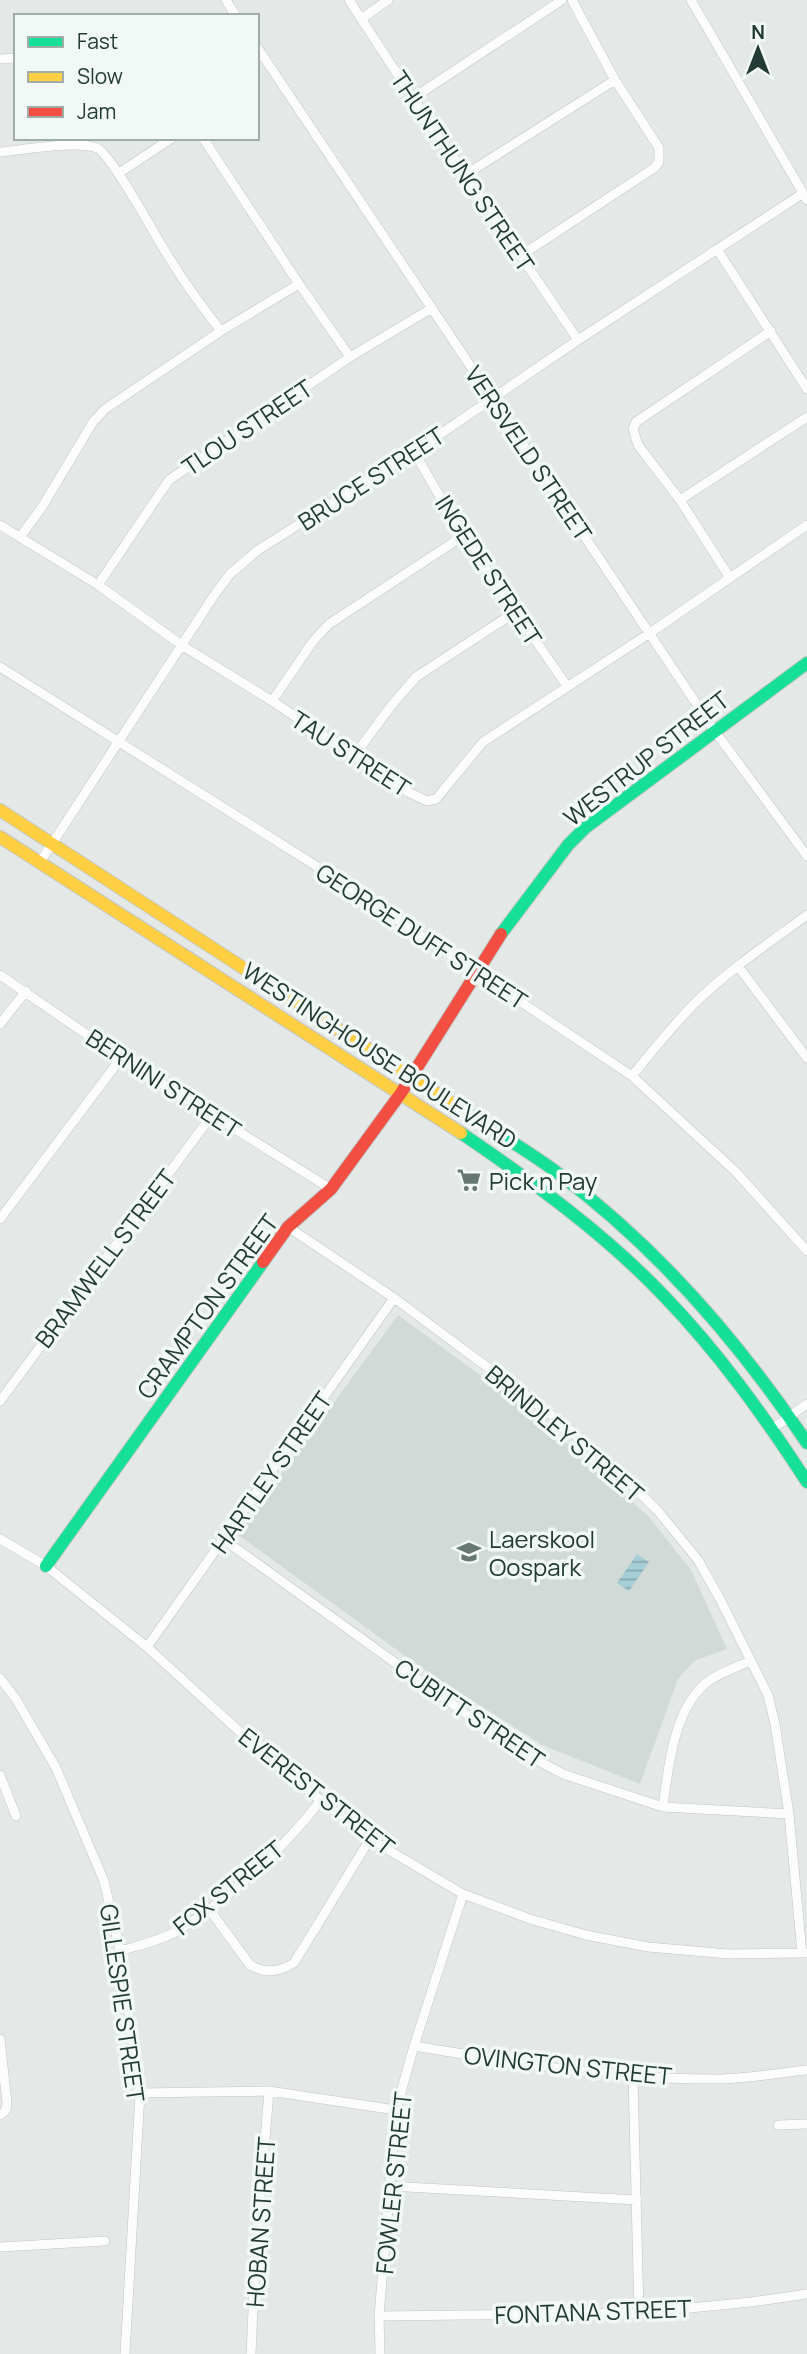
<svg xmlns="http://www.w3.org/2000/svg" width="807" height="2354" viewBox="0 0 807 2354" font-family="Manrope,sans-serif">
  <style>
    .built { fill: #d2dad7 }
    .water { fill: url(#water-rules) }
    .lines { fill: none; stroke-linecap: round; stroke-linejoin: round }
    .street-casing { stroke: #c1c6c4; stroke-width: 10 }
    .fast-casing { stroke: #c0c6c4; stroke-width: 14 }
    .slow-casing { stroke: #c0c6c4; stroke-width: 14 }
    .jam-casing { stroke: #c0c6c4; stroke-width: 14 }
    .street { stroke: #fbfcfb; stroke-width: 9 }
    .fast { stroke: #16e098; stroke-width: 12 }
    .slow { stroke: #ffcf43; stroke-width: 12 }
    .jam { stroke: #f24e42; stroke-width: 12 }
    .labels { text-anchor: middle; dominant-baseline: central; stroke-width: 7; stroke-linejoin: round; paint-order: stroke }
    .street-label { font-size: 24px; fill: #233b35; stroke: #f2f8f5 }
    .poi-label { font-size: 24px; fill: #233b35; stroke: #f2f8f5; text-anchor: start }
  </style>
  <defs>
    <pattern id="water-rules" width="6" height="5" patternUnits="userSpaceOnUse" patternTransform="scale(1.75)"><rect width="6" height="5" fill="#a6ced6"/><path d="M0 2.5h6" fill="none" stroke="#87a8ae"/></pattern>
  </defs>
  <rect width="100%" height="100%" fill="#e4e9e7"/>
  <path class="built" d="M398,1315l146,107 105,95 42,53 36,79 -33,12 -16,18 -38,105 -98,-39 -119,-76 -186,-135z"/>
  <path class="water" d="M637,1554l12,8 -20,29 -12,-8z"/>
  <g class="lines">
    <g class="street-casing">
      <path id="street" d="M226,0l10,16
        M349,0l64,98 165,242
        M691,0l116,200
        M361,19l27,-19
        M257,47l457,683 93,126
        M0,59l16,-1
        M413,98l149,-98
        M0,152c23,-2 78,-12 97,-4 15,7 58,88 71,108 16,26 34,51 53,75
        M119,173l53,-35
        M465,175l150,-95
        M717,249l90,140
        M520,256l134,-88 5,-6v-14l-44,-68 -43,-80
        M299,284l51,73
        M414,452l49,84 104,150
        M680,500l127,-83
        M0,525l98,60 85,61 89,55 136,91 19,9 9,-2 47,-57 167,-109 157,-108
        M20,537l22,-30 51,-85 12,-13 116,-78 78,-47 -96,-146
        M730,578l-50,-78 -42,-55 -5,-16 3,-7 135,-91
        M98,585l71,-105 181,-123 82,-49
        M0,667l321,202 311,207 104,96 71,79
        M272,701l42,-61 15,-16 134,-88
        M354,756l37,-50 25,-29 99,-65
        M40,862l175,-268 15,-20 28,-24 156,-98 164,-112 224,-146
        M738,966l69,92
        M0,975l121,83 210,131
        M0,1024l26,-33
        M632,1076c21,-26 41,-51 64,-74 34,-33 73,-59 111,-87
        M0,1219l121,-161
        M288,1227l106,71 158,117 55,46 51,50 40,49 22,39 48,96 7,29 14,90 13,139
        M0,1401l212,-286
        M772,1429l35,-25
        M0,1539l46,27 101,81 129,118 94,74 93,55 67,25 56,16 62,12 81,7 76,-1
        M223,1539l288,207 52,28 100,33 126,7
        M147,1647l247,-349
        M0,1678l16,21 40,69 48,113 16,70 20,142 -15,261
        M0,1775l16,41
        M663,1807c5,-39 11,-102 47,-127 12,-8 27,-13 40,-19
        M209,1909l41,56c16,9 29,7 44,-2l76,-124
        M120,1951c19,-6 40,-10 57,-20 50,-30 109,-85 144,-131
        M0,2039l7,64 -1,7 -6,5
        M414,2046c102,17 204,34 308,33 28,-1 57,-6 85,-9
        M633,2077l6,236
        M140,2093l129,-2 127,19
        M778,2125l29,-1
        M389,2186l248,14
        M0,2247l105,-6
        M379,2316l260,-3 112,-11 56,-8
        M251,2354l5,-108 13,-155
        M380,2354l-1,-38 17,-206 18,-64 49,-152"/>
    </g>
    <g class="fast-casing">
      <path id="fast" d="M501,934l67,-89 17,-17 222,-165
        M465,1112c31,21 64,39 94,62 98,73 180,168 248,269
        M461,1133c72,49 143,100 203,163 55,57 100,120 143,186
        M46,1566l217,-304"/>
    </g>
    <g class="slow-casing">
      <path id="slow" d="M0,810l465,302
        M0,837l461,296"/>
    </g>
    <g class="jam-casing">
      <path id="jam" d="M263,1262l25,-35 43,-38 70,-96 100,-159"/>
    </g>
    <use href="#street" class="street"/>
    <use href="#fast" class="fast"/>
    <use href="#slow" class="slow"/>
    <use href="#jam" class="jam"/>
  </g>
  <defs>
    <g id="supermarket-bare" transform="scale(1.89)"><path d="M-6-5.5h2.5l.6 2H6L4.5 2H-2.5L-4.4-4H-6ZM-1.5 3.2a1.3 1.3 0 1 0 .1 0ZM3 3.2a1.3 1.3 0 1 0 .1 0Z" fill="#677873" stroke="#f2f8f5" stroke-width="2.5" paint-order="stroke"/></g>
    <g id="school-bare" transform="scale(1.89)"><path d="M0-5L7-2L0 1L-7-2ZM-4 1L0 2.5L4 1V4Q0 6-4 4Z" fill="#677873" stroke="#f2f8f5" stroke-width="2.5" paint-order="stroke"/></g>
  </defs>
  <g fill-rule="evenodd">
    <use href="#supermarket-bare" x="469" y="1180"/>
    <use href="#school-bare" x="469" y="1552"/>
  </g>
  <g class="labels">
    <g class="street-label">
      <text transform="translate(463 171) rotate(56)">THUNTHUNG STREET</text>
      <text transform="translate(247 427) rotate(-34)">TLOU STREET</text>
      <text transform="translate(529 453) rotate(56)">VERSVELD STREET</text>
      <text transform="translate(371 478) rotate(-33)">BRUCE STREET</text>
      <text transform="translate(489 570) rotate(57)">INGEDE STREET</text>
      <text transform="translate(351 753) rotate(33)">TAU STREET</text>
      <text transform="translate(646 758) rotate(-38)">WESTRUP STREET</text>
      <text transform="translate(422 936) rotate(33)">GEORGE DUFF STREET</text>
      <text transform="translate(380 1055) rotate(33)">WESTINGHOUSE BOULEVARD</text>
      <text transform="translate(164 1083) rotate(33)">BERNINI STREET</text>
      <text transform="translate(105 1258) rotate(-53)">BRAMWELL STREET</text>
      <text transform="translate(207 1306) rotate(-54)">CRAMPTON STREET</text>
      <text transform="translate(565 1433) rotate(40)">BRINDLEY STREET</text>
      <text transform="translate(271 1472) rotate(-55)">HARTLEY STREET</text>
      <text transform="translate(470 1713) rotate(34)">CUBITT STREET</text>
      <text transform="translate(317 1791) rotate(38)">EVEREST STREET</text>
      <text transform="translate(228 1887) rotate(-39)">FOX STREET</text>
      <text transform="translate(123 2003) rotate(82)">GILLESPIE STREET</text>
      <text transform="translate(568 2065) rotate(6)">OVINGTON STREET</text>
      <text transform="translate(393 2183) rotate(-84)">FOWLER STREET</text>
      <text transform="translate(260 2222) rotate(-86)">HOBAN STREET</text>
      <text transform="translate(593 2311) rotate(-2)">FONTANA STREET</text>
    </g>
    <g class="poi-label">
      <text x="489" y="1180">Pick n Pay</text>
      <text x="489" y="1538">Laerskool<tspan x="489" dy="28">Oospark</tspan></text>
    </g>
  </g>
  <rect x="14" y="14" width="245" height="126" fill="#f2f8f5" stroke="#9faca8" stroke-width="2"/>
  <rect x="28" y="37" width="35" height="10" fill="#16e098" stroke="#9faca8" stroke-width="2"/>
  <text x="77" y="49" font-size="21" fill="#233b35">Fast</text>
  <rect x="28" y="72" width="35" height="10" fill="#ffcf43" stroke="#9faca8" stroke-width="2"/>
  <text x="77" y="84" font-size="21" fill="#233b35">Slow</text>
  <rect x="28" y="107" width="35" height="10" fill="#f24e42" stroke="#9faca8" stroke-width="2"/>
  <text x="77" y="119" font-size="21" fill="#233b35">Jam</text>
  <g transform="translate(758 49)" stroke="#f2f8f5" stroke-width="5" paint-order="stroke">
  <path d="M0-5L12 26L0 18L-12 26Z" fill="#233b35"/>
  <text y="-10" font-size="19" font-weight="bold" text-anchor="middle" fill="#233b35">N</text>
  </g>
</svg>
